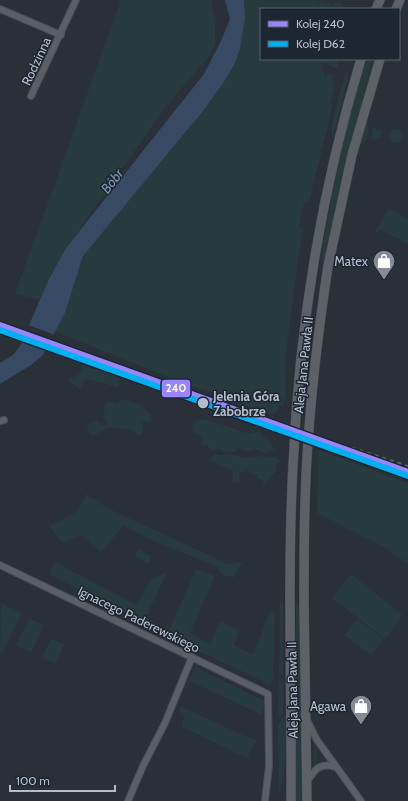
<svg xmlns="http://www.w3.org/2000/svg" width="408" height="801" viewBox="0 0 408 801" font-family="Cabin,sans-serif">
  <style>
    .green { fill: #273a3e }
    .water { fill: #384963 }
    .pier { fill: #2a3038 }
    .lines { fill: none; stroke-linecap: round; stroke-linejoin: round }
    .street-casing { stroke: #484c53; stroke-width: 8 }
    .primary-casing { stroke: #484c55; stroke-width: 10 }
    .street { stroke: #5a5e66; stroke-width: 6 }
    .primary { stroke: #5c6168; stroke-width: 9 }
    .rail { stroke: #595d64; stroke-width: 2; stroke-dasharray: 4 4; stroke-linecap: butt }
    .primary-bridge-casing { stroke: #484c55; stroke-width: 10; stroke-linecap: butt }
    .primary-bridge { stroke: #5c6168; stroke-width: 9 }
    .rail-1-casing { stroke: #1d2633; stroke-width: 9 }
    .rail-2-casing { stroke: #1d2633; stroke-width: 9 }
    .rail-1 { stroke: #9885fa; stroke-width: 6 }
    .rail-2 { stroke: #00b0f0; stroke-width: 6 }
    .stop-dot { fill: #b4bcc9; stroke: #1d2633; stroke-width: 1.5 }
    .labels { text-anchor: middle; dominant-baseline: central; stroke-width: 3; stroke-linejoin: round; paint-order: stroke }
    .street-label { font-size: 13px; fill: #b4bcc9; stroke: #1d2633 }
    .poi-label { font-size: 13px; fill: #b4bcc9; stroke: #1d2633; text-anchor: end }
    .stop-label { font-size: 13px; font-weight: bold; fill: #b4bcc9; stroke: #1d2633; text-anchor: start }
    .water-label { font-size: 14px; font-style: italic; fill: #7c92b1; stroke: #1d2633 }
    .line-badge { stroke: #1d2633; stroke-width: 1.5 }
    .badge-label { font-size: 11px; text-anchor: middle; font-weight: bold; fill: #fff }
  </style>
  <rect width="100%" height="100%" fill="#2a3038"/>
  <path class="green" d="M121,0h90l4,18v27l-7,12 -43,51 -99,140 -17,31 -7,21 -27,-6z
    M244,0h69l21,5 1,-3 7,2 -1,2 3,3h-83v50h79l-3,10 -13,-6 -3,3 4,11 3,-4 5,2 -2,3 4,5 -5,21 3,1 -24,97h-5l-5,26 4,1 -6,38 -12,94 1,39 -3,1v4l-5,1v5l-6,4 -102,-37 -115,-47 10,-18 18,-57 120,-145 23,-32 9,-16 10,-45z
    M366,59h5l-5,29 -28,109 -12,62 -2,3h-3c9,-68 23,-137 45,-203z
    M348,67l-1,14 -14,57c-6,-9 11,-58 15,-71z
    M365,121l4,5 -2,14 -7,5z
    M373,128l9,3 -2,8h-9z
    M389 136a7 7 0 1 1 14 0a7 7 0 1 1-14 0Z
    M388,208l20,11v25l-28,-15 -3,5 -1,-2z
    M83,365l37,13 -2,9 -33,-8 -4,11 -14,-10 13,-6z
    M122,399l17,5 12,11 -2,8 -4,-2 -3,2 1,9 -3,3 -5,-2 -2,-3 -23,-3 -18,9 -4,-4 -1,-7 9,-5 4,3 1,4 5,-2 1,-4 -4,-4 2,-4 -2,-5 5,-7 9,3z
    M204,419l46,15 8,-3 3,1 -1,2 9,7 6,8 -11,4 -11,-5 -3,4 -12,-4 -3,4 -13,-1 -3,-3 -4,3 -4,-1 -4,-5h-5l-1,-9 -8,-4 -2,-5 5,-6z
    M319,450l89,33v81l-22,-16 -69,-35z
    M214,455h22l6,3 14,-2 19,1 5,4 -4,5 -1,6 -10,13 -3,-2 1,-3 -6,-2v-4l-4,1 -5,-5 -5,3 -4,-1 1,9 -8,2 1,-12 -22,-10v-4z
    M87,494l20,14 121,56 15,-2 -10,16 -12,-4 -5,-8 -56,-22 -37,-18 -22,26 -19,-17 -20,8 -13,-17 27,-14z
    M139,549l12,8 -3,7 -13,-8z
    M55,562l81,43 15,-26 16,-7 -21,45 23,13 27,-61 19,7 -25,57 20,11 10,-23 19,9 -5,15 19,10 17,-44 5,2 -2,68 -3,4 -103,-49 -118,-62z
    M351,574l52,41 -18,24 -53,-41z
    M280,602h3v72l-4,3z
    M1,603l21,10 -20,41 -2,-1z
    M296,604h2l1,7h1l3,190h-8z
    M29,618l15,7 -13,28 -15,-8z
    M357,619l26,20 -12,16 -27,-20z
    M51,638l13,7 -9,19 -13,-6z
    M195,667l70,34 -3,14 -73,-34z
    M286,672l1,83 -8,42 -1,-73 8,-10z
    M283,677v36l-5,6 1,-38z
    M180,706l76,35 -9,17 -66,-32 4,-11 -5,-3z
    M314,743l3,3 -1,19 -2,1z"/>
  <path class="water" d="M225,0h19l1,18 -5,30 -5,15 -9,16 -23,32 -120,145 -18,57 -22,42 -12,10 -31,19v-21l13,-8 7,-9 29,-67 17,-31 138,-174 17,-33 9,-22z"/>
  <path class="pier" d="M28,325l27,10 -7,15 -27,-10z"/>
  <g class="lines">
    <g class="street-casing">
      <path id="street" d="M0,9l61,26
        M31,96l45,-96
        M0,421l4,-1
        M0,565l268,129 1,72 -4,35
        M308,722l9,18 44,61
        M307,782c7,-12 13,-20 28,-15
        M128,801l15,-35 22,-43 27,-66"/>
    </g>
    <g class="primary-casing">
      <path id="primary" d="M376,9l4,-9
        M396,9l4,-9
        M328,266l24,-111 28,-96
        M304,606l3,195
        M291,801c1,-112 -4,-223 2,-335 6,-137 28,-275 68,-407"/>
    </g>
    <use href="#street" class="street"/>
    <use href="#primary" class="primary"/>
    <path class="rail" d="M298,432l65,19 45,15"/>
    <g class="primary-bridge-casing">
      <path id="primary-bridge" d="M304,606c0,-59 0,-118 5,-177 4,-55 11,-109 19,-163"/>
    </g>
    <use href="#primary-bridge" class="primary-bridge"/>
    <g class="rail-1-casing">
      <path id="rail-1" d="M0,325l408,147"/>
    </g>
    <g class="rail-2-casing">
      <path id="rail-2" d="M0,330l408,146"/>
    </g>
    <use href="#rail-1" class="rail-1"/>
    <use href="#rail-2" class="rail-2"/>
  </g>
  <defs>
    <g id="shop-pin" transform="scale(1.15)"><path d="M0 17L-7.5 6A9.5 9.5 0 1 1 7.5 6Z" fill="#848b96" stroke="#1d2633"/><path d="M-5-2.5h2.3a2.7 3.5 0 0 1 5.4 0H5L5.5 6h-11ZM-1.5-2.5h3a1.5 2.3 0 0 0-3 0Z" fill="#fff"/></g>
  </defs>
  <g fill-rule="evenodd">
    <use href="#shop-pin" x="384" y="261"/>
    <use href="#shop-pin" x="361" y="706"/>
  </g>
  <circle class="stop-dot" cx="203" cy="403" r="6"/>
  <g class="labels">
    <g class="street-label">
      <text transform="translate(36 61) rotate(-65)">Rodzinna</text>
      <text transform="translate(303 365) rotate(-84)">Aleja Jana Pawła II</text>
      <text transform="translate(139 619) rotate(26)">Ignacego Paderewskiego</text>
      <text transform="translate(292 690) rotate(-91)">Aleja Jana Pawła II</text>
    </g>
    <g class="poi-label">
      <text x="368" y="261">Matex</text>
      <text x="346" y="706">Agawa</text>
    </g>
    <g class="stop-label">
      <text x="213" y="396">Jelenia Góra<tspan x="213" dy="15">Zabobrze</tspan></text>
    </g>
    <g class="water-label">
      <text transform="translate(112 181) rotate(-52)">Bóbr</text>
    </g>
  </g>
  <rect class="line-badge" x="161" y="379" width="30" height="19" rx="4" fill="#9885fa"/>
  <g class="badge-label">
    <text x="176" y="392">240</text>
  </g>
  <rect x="260" y="8" width="140" height="52" fill="#1d2633" stroke="#59626f"/>
  <rect x="268" y="21" width="20" height="6" fill="#9885fa" stroke="#59626f"/>
  <text x="296" y="28" font-size="12" fill="#b4bcc9">Kolej 240</text>
  <rect x="268" y="41" width="20" height="6" fill="#00b0f0" stroke="#59626f"/>
  <text x="296" y="48" font-size="12" fill="#b4bcc9">Kolej D62</text>
  <path d="M10 785v6h105v-6" fill="none" stroke="#b4bcc9" stroke-width="2"/>
  <text x="16" y="785" font-size="12" fill="#b4bcc9" stroke="#1d2633" stroke-width="3" paint-order="stroke">100 m</text>
</svg>
